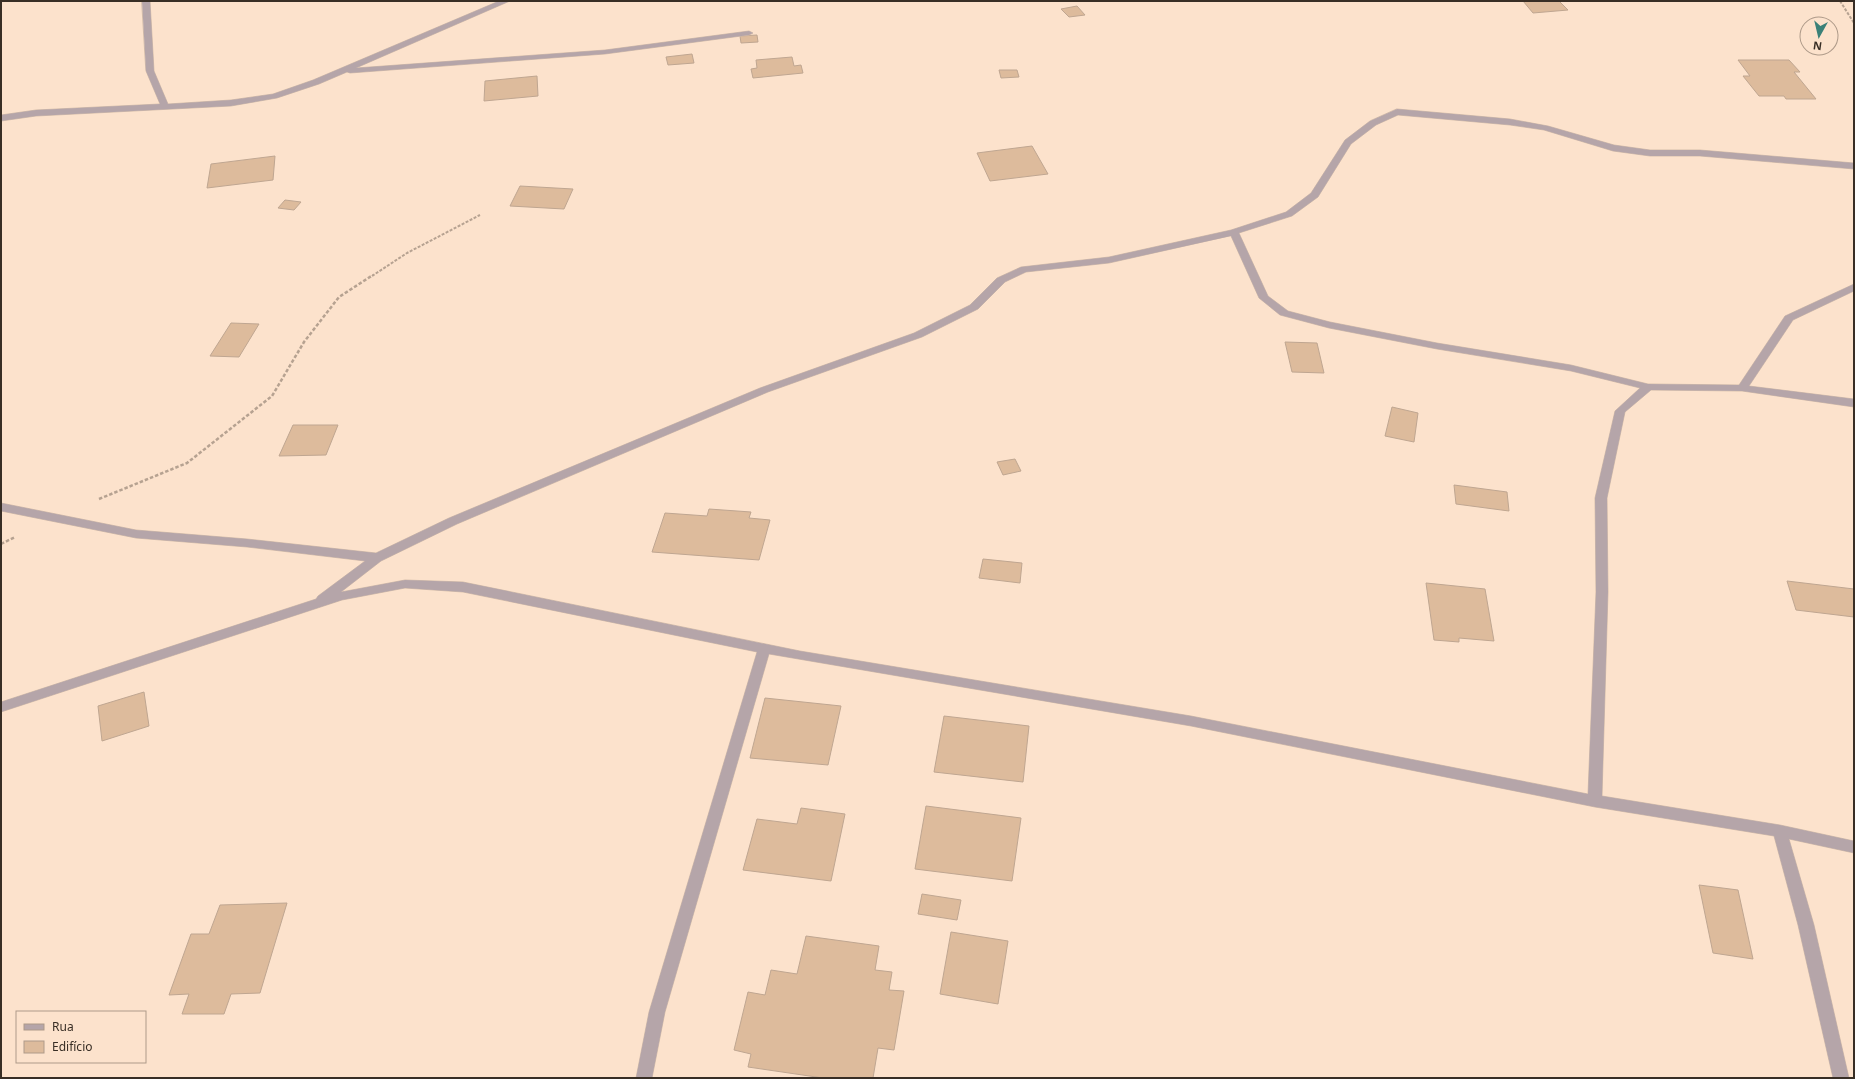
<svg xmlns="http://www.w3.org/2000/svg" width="1855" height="1079" viewBox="0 0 1855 1079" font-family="'Noto Sans',sans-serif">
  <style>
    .building { fill: #ddbb9c; stroke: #bfa691 }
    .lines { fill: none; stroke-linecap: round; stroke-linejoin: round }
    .street-casing { stroke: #d5beab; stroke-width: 1 }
    .path-far1 { stroke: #b6a291; stroke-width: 2; stroke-dasharray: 3 1.5; stroke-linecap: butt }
    .path { stroke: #b6a291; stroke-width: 2.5; stroke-dasharray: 3.5 2; stroke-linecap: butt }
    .street { fill: #b5a5a9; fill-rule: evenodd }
  </style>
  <rect width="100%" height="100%" fill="#fce2cc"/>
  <path class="building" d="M1523,1h36l9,9 -35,3z
    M1077,6l8,9 -16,2 -8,-8z
    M757,35l1,7 -17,1 -1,-7z
    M692,54l2,9 -26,2 -2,-8z
    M792,57l2,9 7,-1 2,8 -50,5 -2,-9 6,-1 -1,-8z
    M1738,60h51l11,12h-6l22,27h-30l-2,-3h-25l-16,-20h7z
    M999,70h18l2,7 -18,1z
    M537,76l1,20 -54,5 1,-20z
    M1032,146l16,28 -58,7 -13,-28z
    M275,156l-2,24 -66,8 4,-24z
    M520,186l53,3 -9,20 -54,-3z
    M285,200l16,2 -7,8 -16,-2z
    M231,323l28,1 -20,33 -29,-1z
    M1285,342l32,1 7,30 -32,-1z
    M1392,407l26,6 -4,29 -29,-6z
    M293,425h45l-12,30 -47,1z
    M1015,459l6,12 -18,4 -6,-13z
    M1454,485l53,7 2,19 -53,-7z
    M709,509l42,3 -2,6 21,2 -11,40 -107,-8 13,-39 42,3z
    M983,559l39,4 -2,20 -41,-5z
    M1787,581l67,8v28l-58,-7z
    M1426,583l59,6 9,52 -35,-3v4l-25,-2z
    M144,692l5,34 -47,15 -4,-35z
    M765,698l76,8 -13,59 -78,-7z
    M944,716l85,10 -6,56 -89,-10z
    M926,806l95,12 -9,63 -97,-12z
    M801,808l44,6 -14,67 -88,-11 14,-51 40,5z
    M1699,885l39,5 15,69 -40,-6z
    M922,894l39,6 -4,20 -39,-6z
    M287,903l-27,90 -29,1 -7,20h-42l7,-20 -20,1 22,-61h18l11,-29z
    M951,932l57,9 -10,63 -58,-10z
    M806,936l73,10 -4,24 17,2 -3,18 15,1 -10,59 -16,-2 -5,30h-50l-75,-11 3,-13 -17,-4 14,-58 17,3 6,-25 26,4z"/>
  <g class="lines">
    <g class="street-casing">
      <path id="street" d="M142,1h8l4,70 14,33 63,-4 42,-6 40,-14 186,-79h11l-154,67 249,-18 144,-19 4,2 -4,2 -144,19 -255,19 -3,-1 -28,12 -42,14 -46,8 -195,10 -35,5v-6l35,-5 124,-6 -14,-33z
        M1397,109l113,10 38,7 66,19 36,5h50l154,13v6l-154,-13h-50l-37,-5 -69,-21 -34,-5 -112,-10 -22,10 -25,19 -33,53 -26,19 -53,17 29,63 20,15 42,11 107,21 134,22 77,19 91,1 46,-69 69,-32v7l-61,29 -44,66 105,13v8l-112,-16 -91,-1 -26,22 -18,86 1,94 -6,204 178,29 74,16v12l-65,-14 25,86 35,153h-16l-35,-153 -24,-89 -179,-29 -404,-81 -422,-72 -104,358 -13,66h-16l13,-66 108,-360 -294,-60 -58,-4 -63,12 -341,112v-10l315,-103 2,-3 47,-35 -118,-14 -111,-9 -135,-27v-8l135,27 111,9 129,14 73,-35 311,-130 154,-55 56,-28 27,-27 24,-11 88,-10 122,-27 55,-18 25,-19 34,-53 25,-19zM1231,236l28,62 21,17 49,13 108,21 134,22 69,17 -25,23 -20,87 1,94 -8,202 -397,-78 -391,-65 -337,-69 -58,-2 -64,12 40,-31 76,-37 311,-132 154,-55 56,-28 27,-27 21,-10 83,-9z"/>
    </g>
    <path class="path-far1" d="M1840,1l14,22
      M372,276l35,-23 73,-38"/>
    <path class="path" d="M99,499l88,-36 85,-67 32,-54 35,-45 34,-22
      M1,544l14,-7"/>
    <use href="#street" class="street"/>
  </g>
  <rect width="1855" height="1079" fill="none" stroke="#382e25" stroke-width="4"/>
  <rect x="16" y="1011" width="130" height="52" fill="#fce2cc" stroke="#ae9a89"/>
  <rect x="24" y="1024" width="20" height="6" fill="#b5a5a9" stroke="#ae9a89"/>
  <text x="52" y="1031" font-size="12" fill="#382e25">Rua</text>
  <rect x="24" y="1041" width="20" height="12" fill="#ddbb9c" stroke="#ae9a89"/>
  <text x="52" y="1051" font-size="12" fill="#382e25">Edifício</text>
  <g transform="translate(1819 36) rotate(188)"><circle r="19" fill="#fce2cc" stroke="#ae9a89"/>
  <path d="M0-3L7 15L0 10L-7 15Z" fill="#3b8178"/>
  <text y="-6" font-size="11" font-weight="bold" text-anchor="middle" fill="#382e25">N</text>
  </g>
</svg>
